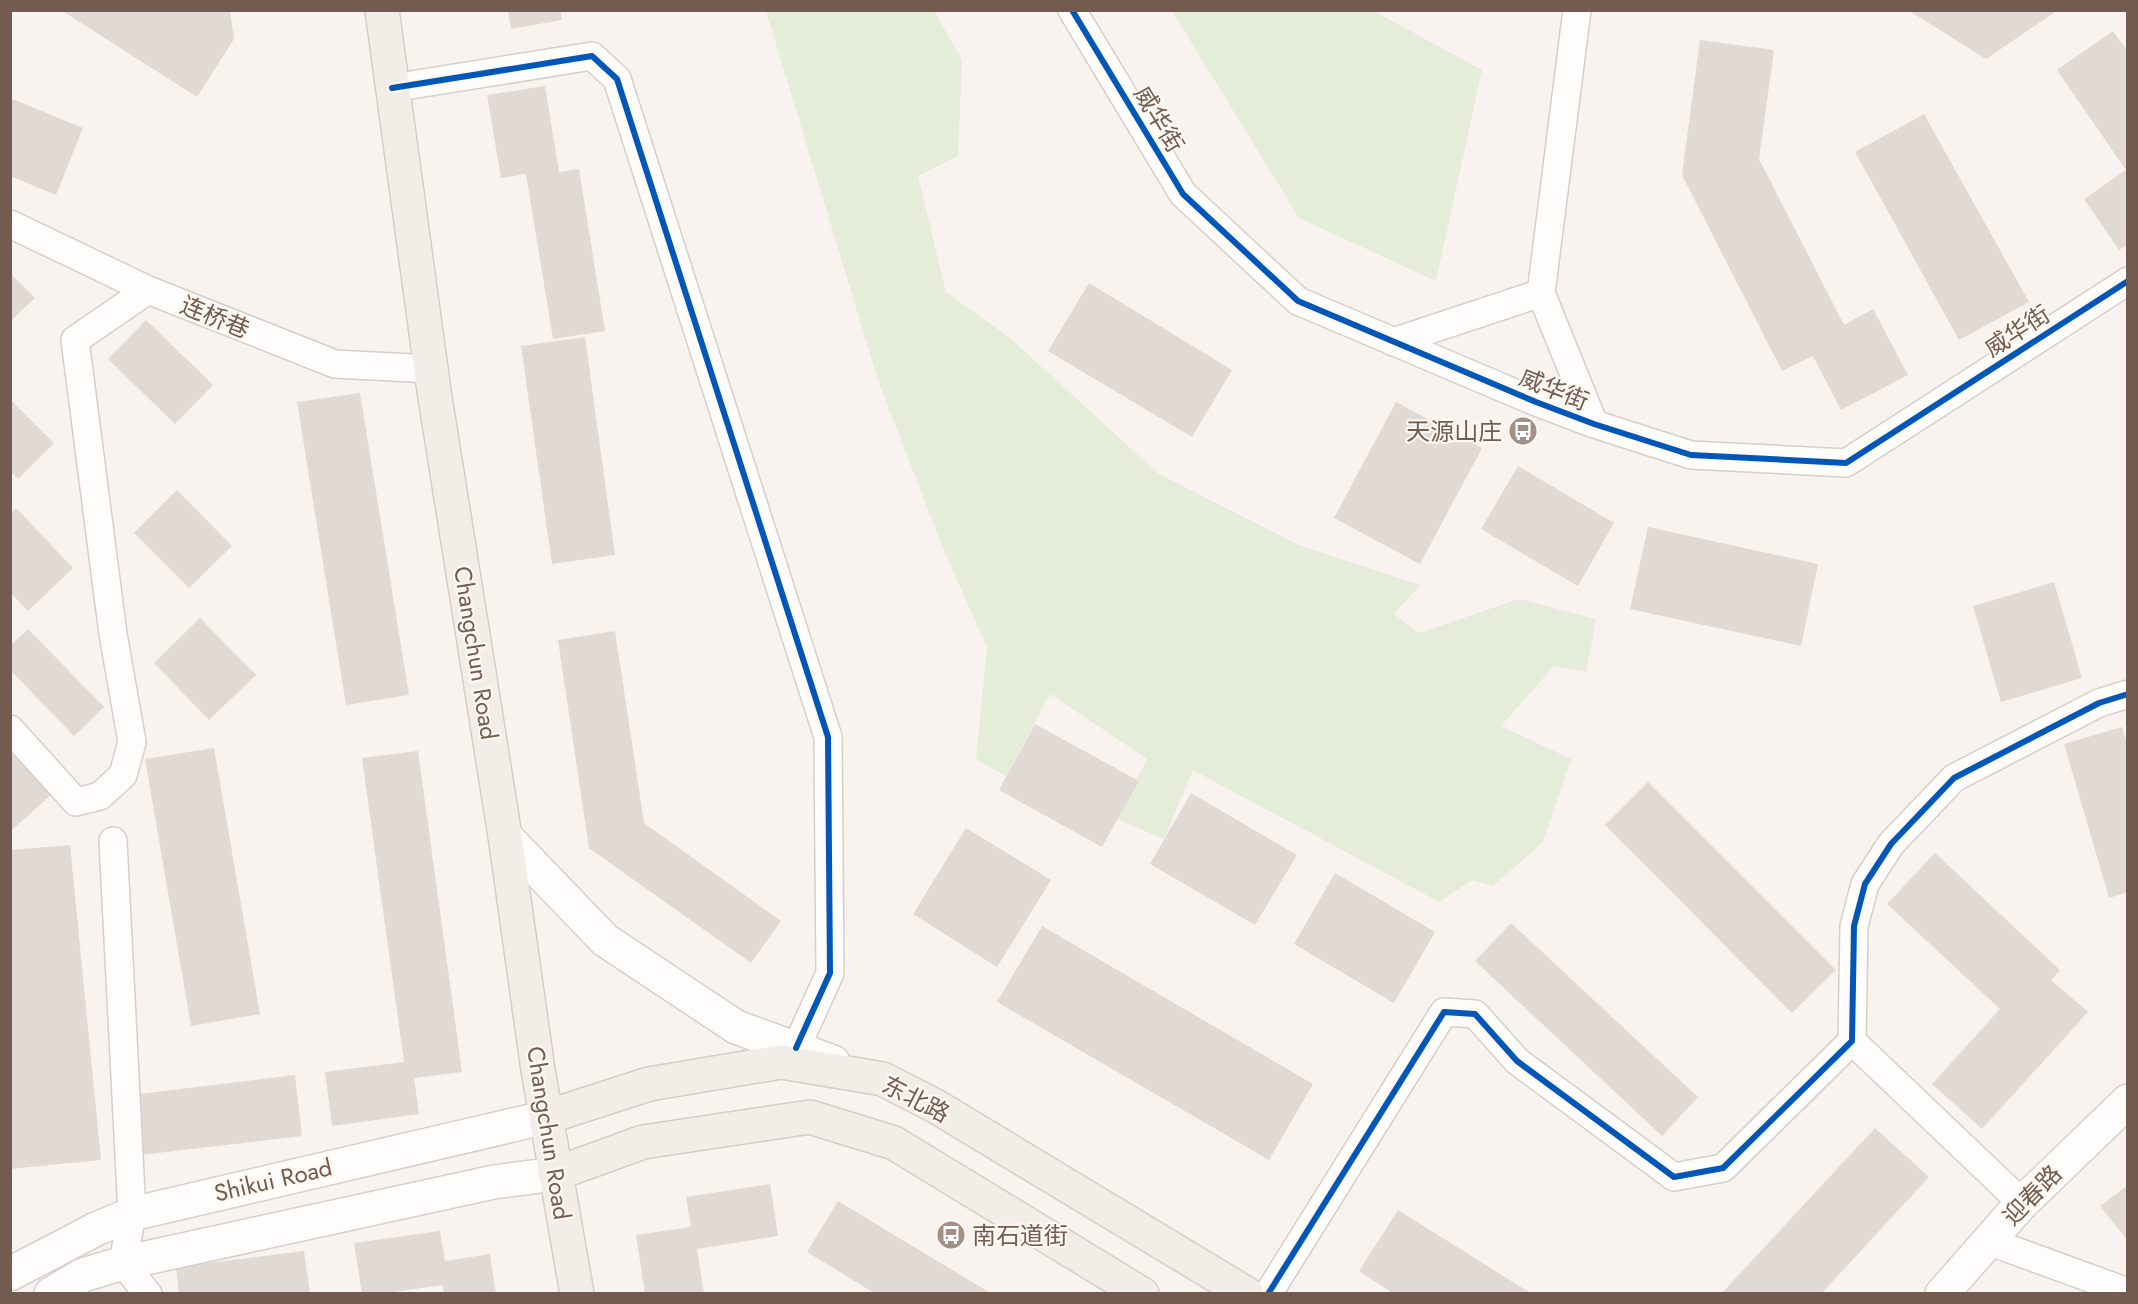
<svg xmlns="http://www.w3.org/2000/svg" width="2138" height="1304" viewBox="0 0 2138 1304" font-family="Jost,'Noto Sans SC',sans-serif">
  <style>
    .green { fill: #e6ecda }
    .building { fill: #e1d9d4 }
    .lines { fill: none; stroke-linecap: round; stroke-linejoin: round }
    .street-casing { stroke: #d5cfc9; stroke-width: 30 }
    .secondary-casing { stroke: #d6d0ca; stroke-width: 36 }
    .primary-casing { stroke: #d6cdc8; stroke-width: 36 }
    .street { stroke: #fefdfc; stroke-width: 27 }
    .secondary { stroke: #fefdfc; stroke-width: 33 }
    .primary { stroke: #f2ede7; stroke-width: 33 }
    .cycleway-casing { stroke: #fdf8f1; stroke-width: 10 }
    .cycleway { stroke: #0057b8; stroke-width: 6 }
    .labels { text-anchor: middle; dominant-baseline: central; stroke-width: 4.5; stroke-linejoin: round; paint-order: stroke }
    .street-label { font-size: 24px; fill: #735b50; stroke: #fdf8f1 }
    .poi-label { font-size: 24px; fill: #735b50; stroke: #fdf8f1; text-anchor: end }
  </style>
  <rect width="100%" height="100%" fill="#f8f3ee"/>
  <path class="green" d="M766,11h168l28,49 -4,96 -40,20 28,116 63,45 150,137 140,71 121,40 -26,29 25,19 100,-34 77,20 -10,53 -32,-6 -53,60 70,33 -28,83 -50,44 -21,-6 -33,22 -246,-132 -29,69 -47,-20 30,-60 -97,-65 -44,82 -30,-17 11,-112 -45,-101 -64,-166z
    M1172,11h202l108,59 -46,211 -137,-63z"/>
  <path class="building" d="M61,10h169l4,29 -37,58z
    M508,10h52l2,10 -51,9z
    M1908,10h150l-72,49z
    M2113,31l15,21v192l-9,6 -35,-51 42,-29 -69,-100z
    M1700,40l74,10 -15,109 85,166 29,-16 35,66 -67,35 -28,-54 -31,15 -100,-196z
    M545,86l14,86 20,-3 26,162 -52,8 -27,-165 -25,4 -14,-83z
    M10,98l73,30 -27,67 -46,-19z
    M1924,114l105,188 -70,38 -104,-188z
    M10,273l25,25 -25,24z
    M1089,283l143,87 -40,67 -144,-86z
    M146,320l67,65 -38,39 -67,-65z
    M585,337l30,218 -63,9 -31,-218z
    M360,393l49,302 -63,10 -49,-303z
    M10,399l44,44 -36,36 -8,-8z
    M1396,402l86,46 -62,116 -86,-46z
    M1518,466l96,57 -36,63 -97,-57z
    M177,490l55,56 -43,42 -55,-55z
    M16,508l57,60 -45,43 -18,-19v-78z
    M1648,527l170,37 -17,82 -171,-37z
    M2054,582l28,96 -81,24 -28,-96z
    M200,618l56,57 -47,45 -55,-57z
    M28,629l76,78 -30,29 -64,-66v-24z
    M615,631l29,192 137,98 -30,42 -162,-115 -31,-208z
    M1035,724l104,57 -37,66 -103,-57z
    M2122,727l6,20v145l-19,6 -45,-154z
    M214,748l46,266 -69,12 -46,-267z
    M10,751l41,44 -41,37z
    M418,751l44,321 -48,6 5,36 -87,12 -7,-54 79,-10 -42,-304z
    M1648,782l188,188 -44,43 -187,-188z
    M1191,793l106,62 -42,70 -105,-61z
    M966,828l85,52 -54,87 -84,-53z
    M70,845l31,315 -91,9v-319z
    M1935,853l125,117 -9,10 37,32 -106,117 -50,-45 68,-75 -113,-105z
    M1335,873l100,59 -41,71 -100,-59z
    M1511,923l187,174 -36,39 -187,-175z
    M1042,926l271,158 -44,76 -272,-158z
    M295,1075l7,61 -162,19 -8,-60z
    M1875,1128l54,49 -108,117h-100z
    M770,1184l8,52 -81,13 7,45h-59l-9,-59 55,-8 -5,-30z
    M2128,1185v56l-28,-35z
    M838,1201l154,93h-116l-69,-42z
    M1398,1210l134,84h-138l-35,-23z
    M440,1231l5,30 45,-7 6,40h-52l-1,-9 -64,9h-17l-8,-51z
    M304,1251l6,43h-131l-3,-27z"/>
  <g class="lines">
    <g class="street-casing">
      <path id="street" d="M1072,10l111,184 115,107 238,101 58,22 97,31 155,8 282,-182
        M1577,10l-36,283 53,131
        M392,88l200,-32 25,23 211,658 2,236 -34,75
        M10,224l138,66 187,74 96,5
        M1393,342l148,-49
        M10,729l66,73 24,-6 23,-21 9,-33 -19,-108 -38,-294 73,-50
        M113,841l19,373 -9,49 25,31
        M1852,1041l170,162
        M1988,1241l140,51
        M1268,1294l176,-282 31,2 42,47 157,116 49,-9 129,-127 2,-115 11,-42 26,-40 63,-66 145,-75 29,-9"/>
    </g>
    <g class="secondary-casing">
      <path id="secondary" d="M505,836l100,104 131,87 97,35
        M10,1274l86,-45 36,-15 415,-97
        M51,1294l32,-19 40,-12 371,-81 61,-8
        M1942,1294l80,-91 106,-102"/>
    </g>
    <g class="primary-casing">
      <path id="primary" d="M382,10l52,381 71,445 33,234 39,224
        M547,1117l102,-33 132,-22 102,17 54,28 310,187
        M555,1174l88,-32 167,-25 84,26 248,151"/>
    </g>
    <use href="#street" class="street"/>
    <use href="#secondary" class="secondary"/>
    <use href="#primary" class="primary"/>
    <g class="cycleway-casing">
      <path id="cycleway" d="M1072,10l111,184 115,107 238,101 58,22 97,31 155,8 282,-182
        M392,88l200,-32 25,23 211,658 2,236 -34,75
        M1268,1294l176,-282 31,2 42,47 157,116 49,-9 129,-127 2,-115 11,-42 26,-40 63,-66 145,-75 29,-9"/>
    </g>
    <use href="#cycleway" class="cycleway"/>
  </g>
  <defs>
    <g id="bus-disc" transform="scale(1.5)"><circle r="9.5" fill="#a29087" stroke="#fdf8f1"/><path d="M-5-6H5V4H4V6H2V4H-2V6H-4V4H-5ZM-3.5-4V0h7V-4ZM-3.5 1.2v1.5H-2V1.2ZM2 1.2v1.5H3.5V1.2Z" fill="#fff"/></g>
  </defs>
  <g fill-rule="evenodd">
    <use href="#bus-disc" x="1523" y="431"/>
    <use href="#bus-disc" x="951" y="1235"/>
  </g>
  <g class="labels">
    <g class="street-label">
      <text transform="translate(1159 119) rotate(59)">威华街</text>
      <text transform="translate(215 317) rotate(22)">连桥巷</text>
      <text transform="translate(2017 331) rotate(-33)">威华街</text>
      <text transform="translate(1554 389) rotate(22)">威华街</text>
      <text transform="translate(476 653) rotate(81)">Changchun Road</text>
      <text transform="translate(916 1099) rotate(27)">东北路</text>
      <text transform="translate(549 1133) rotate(81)">Changchun Road</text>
      <text transform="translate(273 1180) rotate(-13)">Shikui Road</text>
      <text transform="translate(2032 1195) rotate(-46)">迎春路</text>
    </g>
    <g class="poi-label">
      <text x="1502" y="431">天源山庄</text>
      <text x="972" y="1235" text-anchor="start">南石道街</text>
    </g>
  </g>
  <rect width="2138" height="1304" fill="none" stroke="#735b50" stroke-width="24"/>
</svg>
